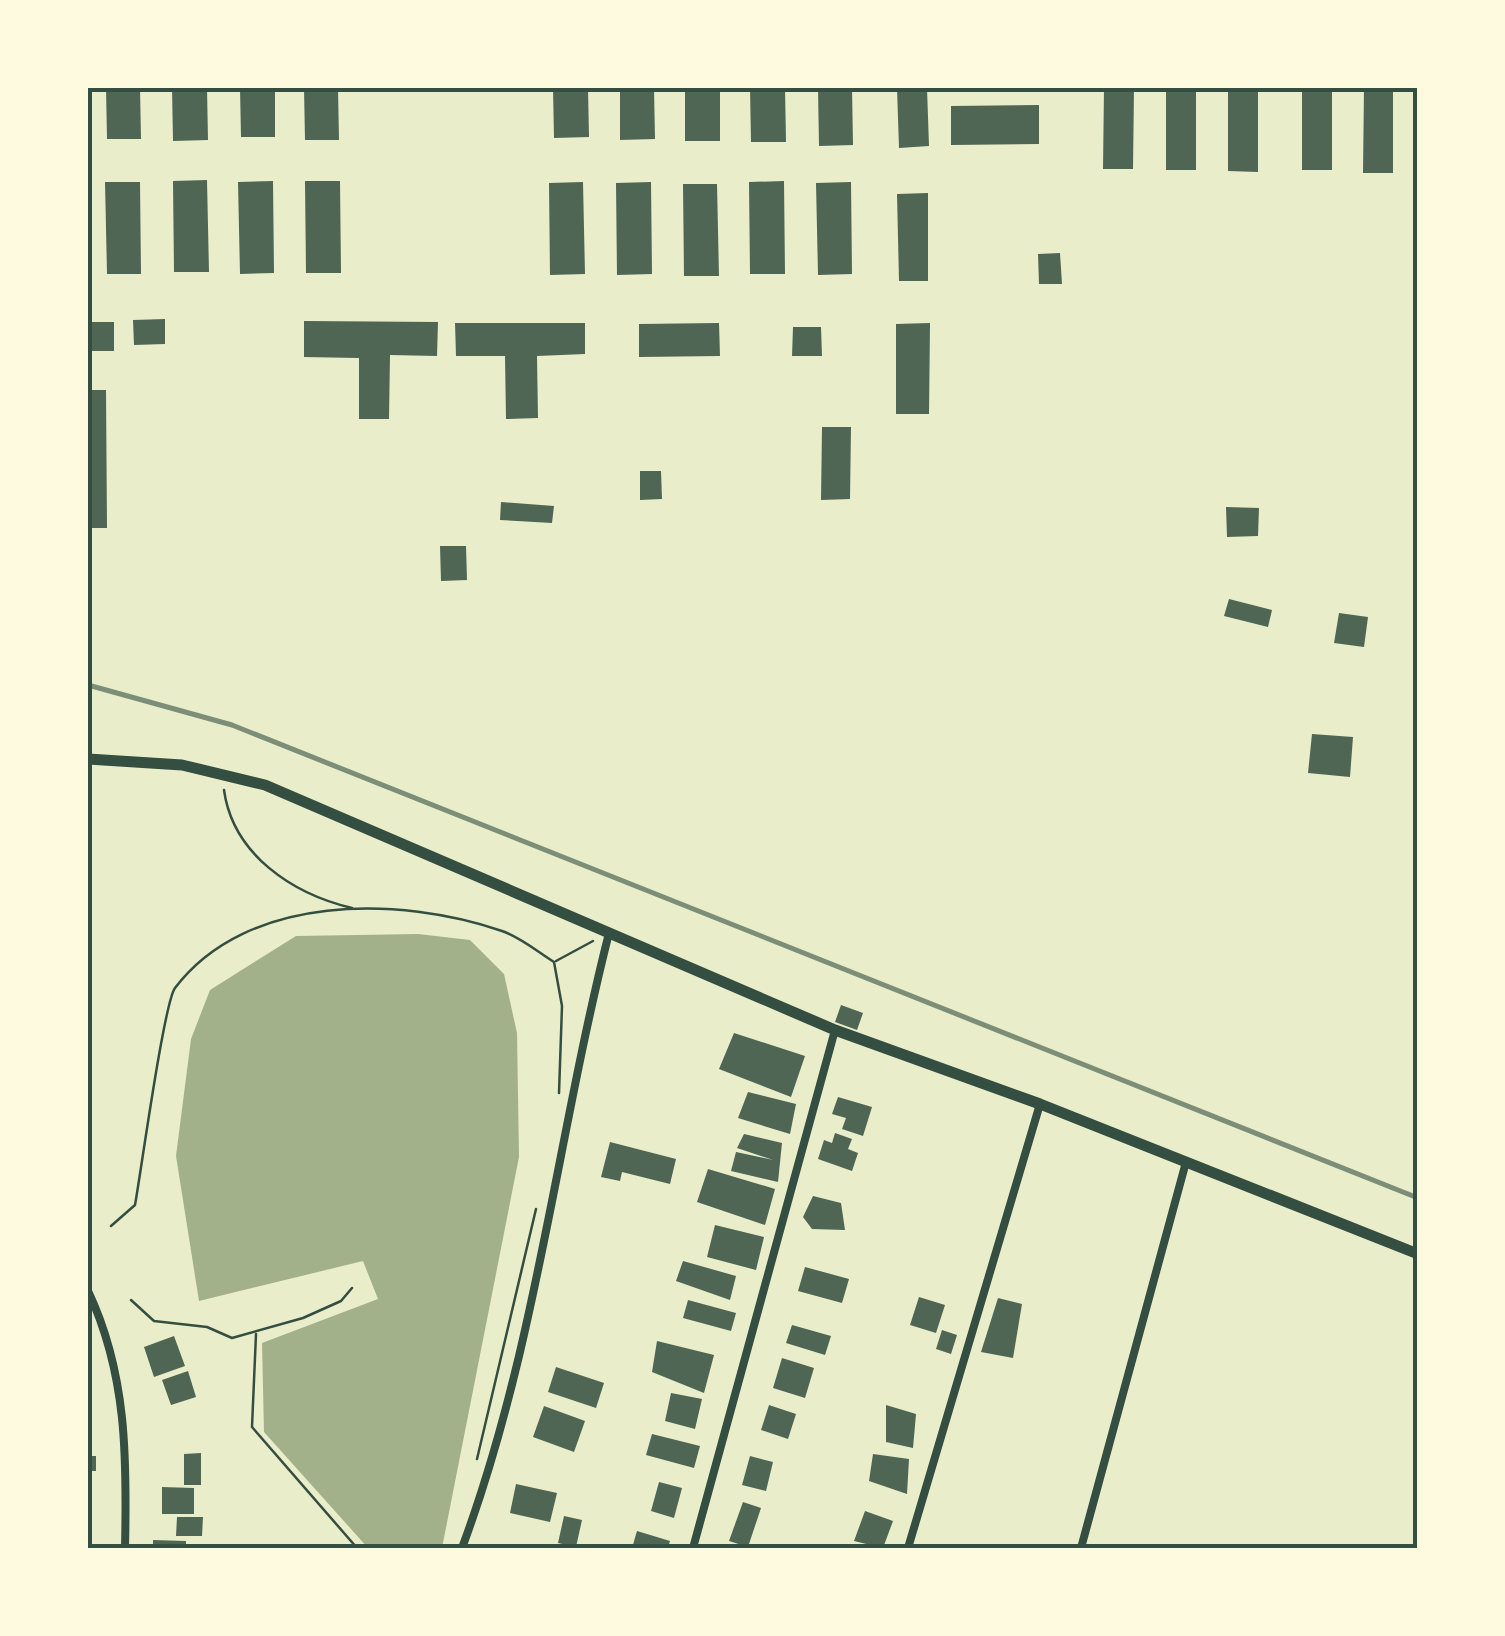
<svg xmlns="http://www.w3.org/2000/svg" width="1505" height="1636" viewBox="0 0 1505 1636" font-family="'Work Sans',sans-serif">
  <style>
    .water { fill: #a3b18a }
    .building { fill: #4f6655 }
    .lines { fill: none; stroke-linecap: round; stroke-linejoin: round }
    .path { stroke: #344e41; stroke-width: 2.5 }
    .minor { stroke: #344e41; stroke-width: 8 }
    .secondary { stroke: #344e41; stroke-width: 11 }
    .rail { stroke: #7c8e77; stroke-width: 5 }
    .neatline { fill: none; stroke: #344e41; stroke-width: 4 }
  </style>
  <rect width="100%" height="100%" fill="#e9edc9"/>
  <path class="water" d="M418,934l52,6 34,34 13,59 2,124 -77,391h-74l-104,-116 -2,-89 116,-44 -15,-38 -164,40 -23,-145 15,-117 19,-49 86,-54z"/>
  <path class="building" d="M106,88h34l1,51h-34z
    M172,88h35l1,52 -35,1z
    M240,88h35v49h-34z
    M304,88h34l1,52h-34z
    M553,88h35l1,49 -35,1z
    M620,88h34l1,51 -35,1z
    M685,88h35v53h-35z
    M750,88h35l1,54h-35z
    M818,88h34l1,57 -34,1z
    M897,88h30l2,58 -30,2z
    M1104,88h30l-1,81h-30z
    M1166,88h30v82h-30z
    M1228,88h30v84l-30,-1z
    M1302,88h30v82h-30z
    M1364,88h29v85h-30z
    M1039,105v39l-88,1v-39z
    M207,180l2,92h-35l-1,-91z
    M273,181l1,92 -34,1 -2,-92z
    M305,181h35l1,92h-35z
    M784,181l1,93h-35l-1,-92z
    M105,182h35l1,92h-34z
    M583,182l2,92 -35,1 -1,-92z
    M651,182l1,92 -35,1 -1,-92z
    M851,182l1,92 -34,1 -2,-92z
    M683,184h34l2,92h-35z
    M928,193v88h-29l-2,-87z
    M1060,253l2,31h-23l-1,-30z
    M165,319v25l-31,1 -1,-25z
    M304,321l134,1 -1,34 -47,-1 -1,64h-30v-61l-55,-1z
    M88,322h26v29h-26z
    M455,323h130v31l-48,2 1,62 -32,1 -1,-63h-49z
    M719,323l1,33 -81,1v-33z
    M930,323l-1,91h-33v-90z
    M793,327h28l1,29h-30z
    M88,390h18l1,138h-19z
    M822,427h29l-1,72 -29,1z
    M640,471h21l1,28 -22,1z
    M501,502l53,4 -2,17 -52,-3z
    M1226,507l33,1 -1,28 -31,1z
    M440,546h26l1,34 -26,1z
    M1229,599l43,11 -4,17 -44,-11z
    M1339,613l29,4 -4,30 -30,-4z
    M1312,734l41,3 -3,40 -42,-4z
    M841,1005l22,8 -6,17 -22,-8z
    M734,1033l71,23 -14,41 -72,-28z
    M748,1092l48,12 -6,30 -52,-16z
    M838,1097l34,10 -9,29 -21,-7 4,-11 -14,-4z
    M835,1133l17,6 -4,10 10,4 -6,18 -34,-12 6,-19 8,3z
    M744,1134l38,9 -4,39 -47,-11 5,-19 37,8 -36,-12z
    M610,1142l66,17 -6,25 -48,-12 -2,9 -19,-4z
    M708,1169l67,20 -10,36 -68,-23z
    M813,1196l28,7 4,27 -33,-1 -9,-12z
    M715,1225l49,12 -8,33 -49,-13z
    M683,1261l53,15 -6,24 -54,-19z
    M805,1267l44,12 -7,24 -44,-12z
    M919,1297l26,8 -9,28 -26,-8z
    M998,1298l24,6 -9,54 -32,-6z
    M688,1300l48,13 -5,18 -48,-13z
    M792,1325l39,11 -6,19 -39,-12z
    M942,1330l15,5 -6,19 -15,-5z
    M174,1336l11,30 -31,11 -10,-30z
    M657,1341l57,14 -10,38 -52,-21z
    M782,1358l32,10 -9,30 -32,-10z
    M556,1367l48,16 -8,25 -48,-16z
    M188,1371l8,26 -25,8 -9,-25z
    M671,1393l31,6 -7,30 -30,-8z
    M769,1405l27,9 -8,25 -27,-9z
    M886,1405l30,9 -3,34 -27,-6z
    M544,1406l41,15 -11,31 -41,-15z
    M652,1434l48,12 -6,22 -48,-13z
    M201,1453v32h-17v-31z
    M873,1454l36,5 -2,35 -38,-13z
    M88,1456h8v15h-8z
    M750,1456l23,6 -7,29 -24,-6z
    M659,1482l23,6 -8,30 -23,-7z
    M516,1484l41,9 -7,29 -40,-9z
    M162,1487l32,1v26h-32z
    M743,1502l18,6 -13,39 -19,-6z
    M865,1511l28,10 -10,27 -29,-7z
    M564,1516l18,4 -6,27 -18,-4z
    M177,1517h26l-1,19h-26z
    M637,1531l33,10 -2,7h-36z
    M153,1540l33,1v7h-33z"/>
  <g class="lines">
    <path class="path" d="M224,790c9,65 69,104 128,118
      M556,961l37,-20
      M111,1226l24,-21c6,-33 29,-202 40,-217 72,-95 225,-92 327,-57 18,6 36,21 52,31l8,44 -3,87
      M131,1300l23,21 53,6 25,11 71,-20 38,-17 11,-13
      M256,1334l-4,93 105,121
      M477,1459l59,-250"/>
    <path class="minor" d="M88,1291c39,82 39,168 37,257
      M462,1548c74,-199 95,-410 147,-615
      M693,1548l142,-518
      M908,1548l132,-444
      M1081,1548l105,-386"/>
    <path class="secondary" d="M88,759l94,6 83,20 570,245 205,74 378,150"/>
    <path class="rail" d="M88,685l144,40 1186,473"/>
  </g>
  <rect width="1505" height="1636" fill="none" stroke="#fefae0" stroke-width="180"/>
  <rect x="90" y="90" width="1325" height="1456" class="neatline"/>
</svg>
